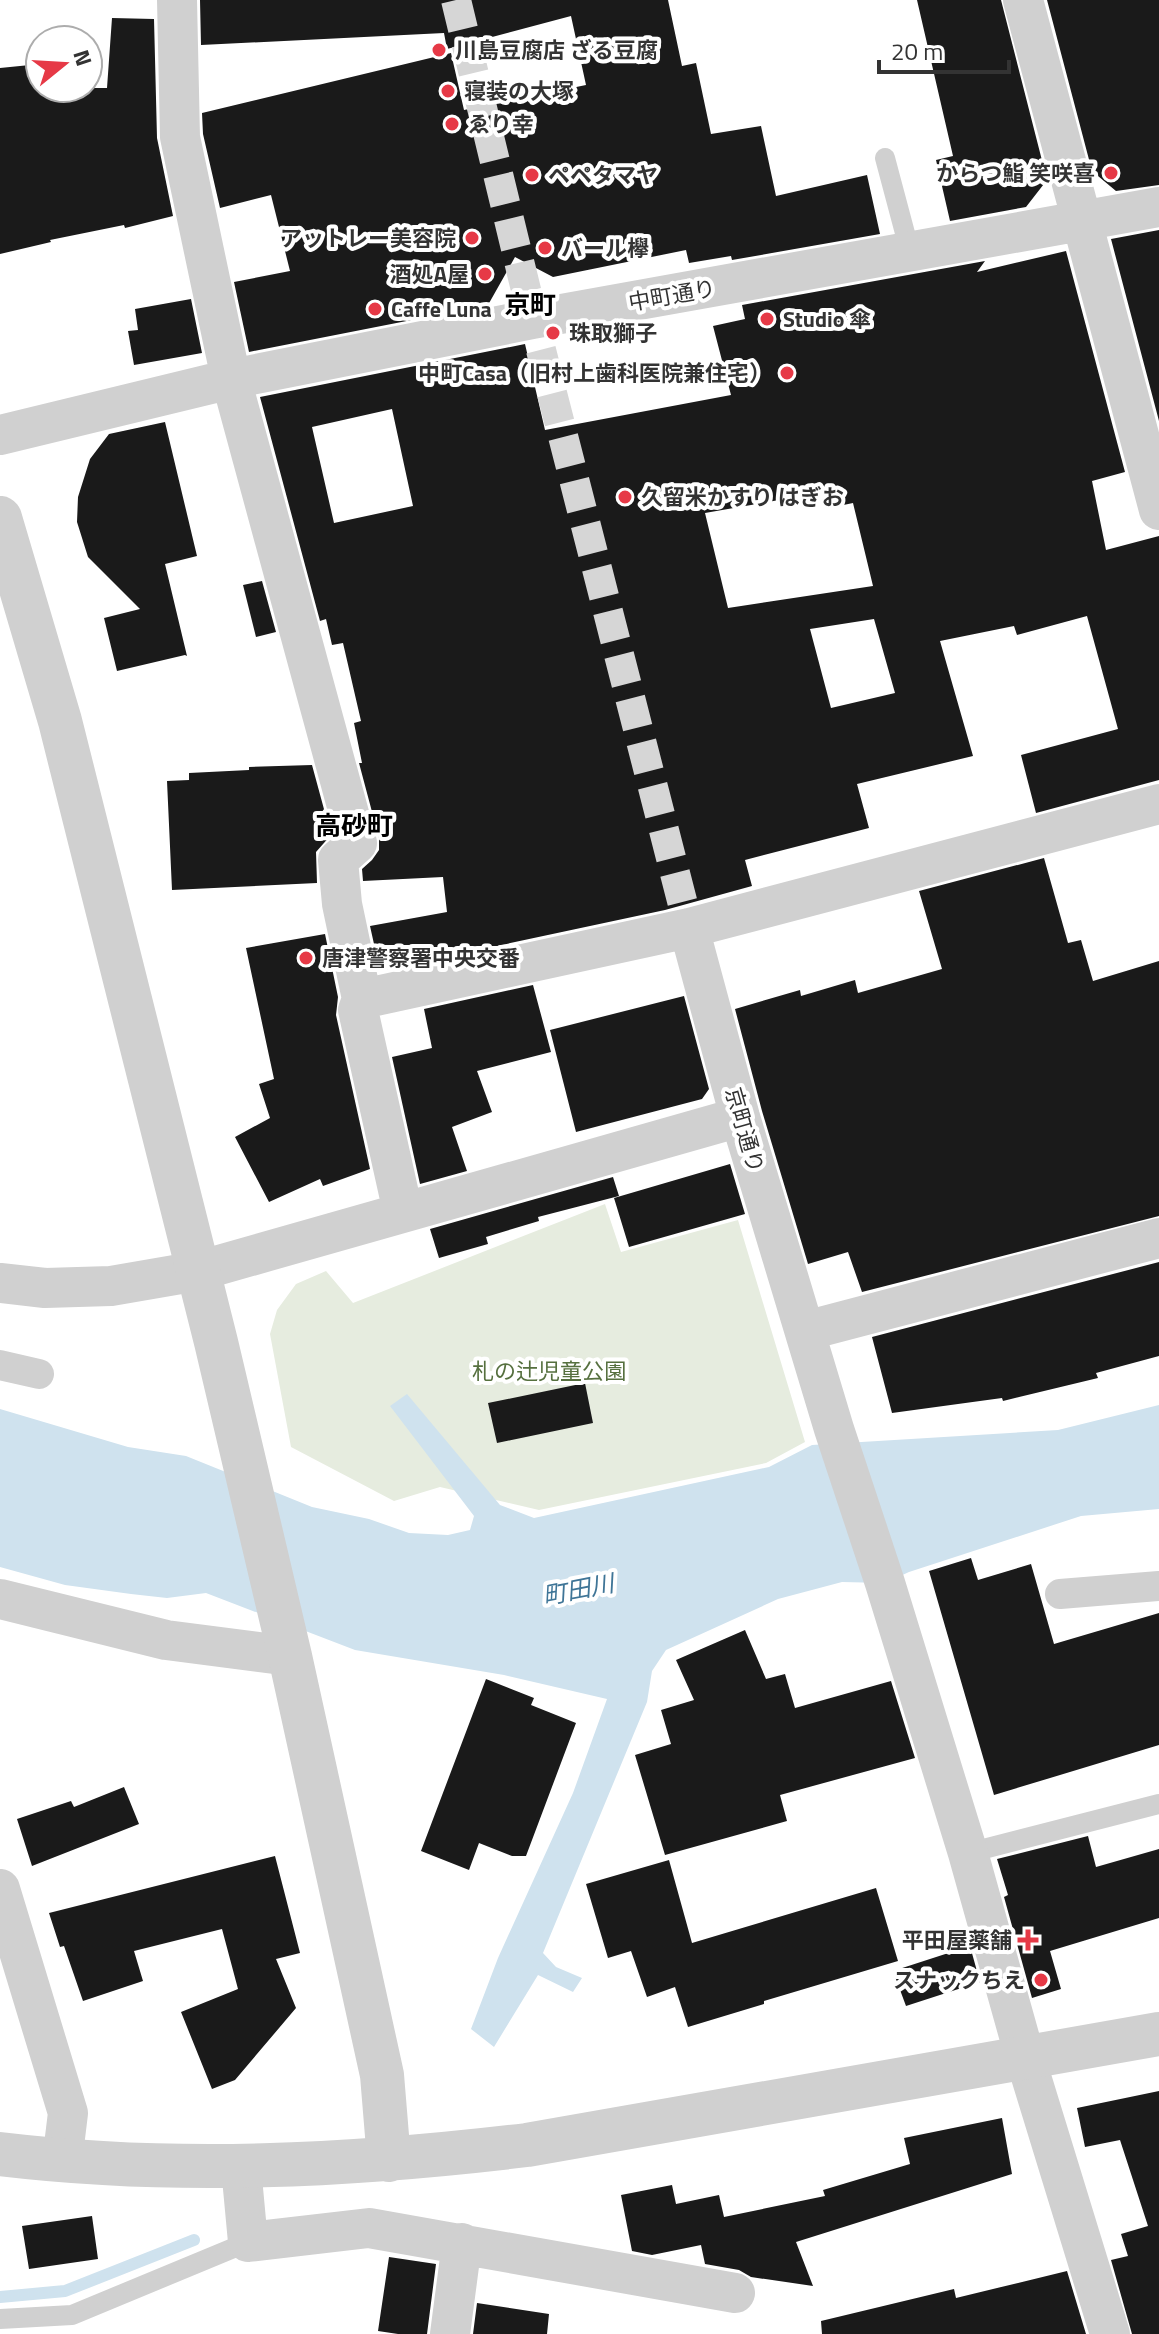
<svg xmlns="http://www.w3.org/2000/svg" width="1159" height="2334" viewBox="0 0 1159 2334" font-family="'Titillium Web','Noto Sans JP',sans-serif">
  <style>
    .green { fill: #e6ecdf }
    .water { fill: #cfe2ee }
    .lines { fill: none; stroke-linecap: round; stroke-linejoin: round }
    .stream { stroke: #cfe2ee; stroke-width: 12 }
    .building { fill: #1a1a1a; fill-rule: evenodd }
    .pedestrian-tunnel { stroke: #d6d6d6; stroke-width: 30; stroke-dasharray: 30 15; stroke-linecap: butt }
    .service { stroke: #d0d0d0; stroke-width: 20 }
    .pedestrian { stroke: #d0d0d0; stroke-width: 30 }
    .minor { stroke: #d0d0d0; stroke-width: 40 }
    .tertiary { stroke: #d0d0d0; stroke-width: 44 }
    .poi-dot { fill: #e63946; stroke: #fff; stroke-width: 3 }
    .labels { text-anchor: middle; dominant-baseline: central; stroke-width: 8; stroke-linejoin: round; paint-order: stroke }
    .poi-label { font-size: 22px; font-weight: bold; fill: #333; stroke: #fff; text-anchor: start }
    .street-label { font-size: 22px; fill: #333; stroke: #fff }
    .park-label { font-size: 22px; fill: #56703f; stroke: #fff }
    .water-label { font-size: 24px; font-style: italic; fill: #3f7597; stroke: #fff }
    .quarter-label { font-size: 26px; font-weight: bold; fill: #000; stroke: #fff }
  </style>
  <rect width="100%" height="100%" fill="#fff"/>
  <path class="green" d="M605,1204l16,48 117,-32 67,222 -39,21 -227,47 -99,-23 -46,14 -103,-54 -21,-113 7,-24 19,-26 30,-13 27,32z"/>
  <path class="water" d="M407,1394l93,111 34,13 235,-51 43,-22 246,-15 101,-25v104l-78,7 -172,56 -24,11 -43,-1 -64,17 -112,51 -14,21 -5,31 -104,251 13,14 26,11 -9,14 -35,-17 -44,72 -23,-18 27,-71 75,-165 34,-94 -103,-24 -149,-25 -149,-57 -39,5 -36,-4 -66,-9 -65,-18v-158l128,38 58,9 126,51 57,12 40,14 39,2 22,-5 4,-14 -84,-110z"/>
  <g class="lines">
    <path class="stream" d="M0,2297l65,-6 129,-51"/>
  </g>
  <path class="building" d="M200,0h468l14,66 14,-3 15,71 50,-8 15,70 91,-21 13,59 -148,26 -1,-4 -42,7 -3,-13 -133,27 -38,-20 -27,48 -239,47 -15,-70 56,-11 -19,-76 -51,13 -17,-74 -1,-21 249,-60 13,57 122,-25 -15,-69 -124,33 -3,-16 -243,12z
    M917,0h84l46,180 -21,27 -76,14 -14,-61 17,-4z
    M1047,0h112v185l-43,6 -24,-20z
    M112,18l42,1 3,119 16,78 -48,12 -1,-3 -74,15 1,2 -51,12v-186l40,-4v24h67z
    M1159,230v191l-48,-182z
    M1066,251l59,221 -33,9 14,69 53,-14v244l-123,33 -15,-58 97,-26 -31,-113 -70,19 -3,-9 -74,15 33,115 -116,28 12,44 -124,32 7,26 -87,24 -285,61 -10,-45 77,-14 -4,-35 -80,4 -1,-12 10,-9 7,-10v-12l-20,-75h3l-8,-40 7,-2 -18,-78 -11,2 -6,-26 -6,2 -60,-224 265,-53 20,86 186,-35 -18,-69 32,-7 -3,-14 243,-44 -8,11zM392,409l21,97 -79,17 -22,-96zM825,492l4,16 24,-5 20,83 -145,22 -23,-95zM874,619l21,74 -64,15 -21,-79z
    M191,299l11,54 -68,12 -6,-34 10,-1 -3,-21z
    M165,422l32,134 -32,8 22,92 -2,-1 -68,16 -13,-53 36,-9 -52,-52 -11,-35 1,-25 12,-38 19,-25z
    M262,581l14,51 -20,5 -13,-52z
    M312,765l19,70 -15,17 1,31 -145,7 -5,-109 22,-1v-7l60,-3v-3z
    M1044,858l24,85 13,-3 12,41 66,-20v255l-297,76 -14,-40 -40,12 -46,-153 -27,-102 65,-19 1,6 54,-16 3,13 84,-24 -23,-78z
    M325,934l13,63 -2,18 34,154 -47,17 -3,-7 -51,23 -34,-65 35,-19 -11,-34 15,-5 -28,-131z
    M533,985l18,67 -74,19 15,41 -40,15 15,44 -47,13 -28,-127 40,-9 -8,-39z
    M684,996l25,93 -7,10 -126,33 -26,-102z
    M730,1164l15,50 -116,33 -15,-49z
    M613,1177l6,19 -81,21 1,4 -53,16 2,7 -49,14 -9,-29z
    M1159,1262v94l-63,17 2,5 -95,23 -1,-3 -110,15 -20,-76z
    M585,1383l8,40 -96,20 -9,-40z
    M971,1558l7,22 53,-16 23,80 105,-31v132l-165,50 -65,-224z
    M745,1630l21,49 19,-5 10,34 96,-27 24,77 -135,37 7,26 -122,34 -30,-100 36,-11 -10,-34 33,-10 -18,-40z
    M486,1679l48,19 -3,7 45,18 -50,133h-14l-33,-13 -10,27 -48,-19z
    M124,1787l15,37 -107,42 -15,-47 54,-18 3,6z
    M1088,1836l8,31 63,-18v69l-109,33 11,38 -29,9 -28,-101 4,-2 -11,-36z
    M275,1856l25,97 -24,6 20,49 -61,72 -23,9 -31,-77 57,-23 -16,-60 -88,22 9,30 -60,20 -19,-55 -4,1 -11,-34z
    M669,1860l23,83 184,-55 22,73 -134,40v3l-76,23 -13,-40 -28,10 -16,-46 -23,7 -22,-74z
    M970,1946l10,36 -74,24 -13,-35z
    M1159,2091v243h-27l-21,-74 17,-4 -7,-22 27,-8 -28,-86 -35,7 -8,-39z
    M1002,2118l10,56 -216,68 17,44 -62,-9 -12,-7 -34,-6 -4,-19 -49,10 -20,-4 -11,-56 51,-10 4,19 43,-9 5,22 101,-21 -2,-6 87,-26 -6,-26z
    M92,2216l6,43 -69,10 -7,-43z
    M389,2257l47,7 -9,70h-29l-20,-3z
    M1067,2271l19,63h-264l-1,-13 133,-32 2,9z
    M477,2303l72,11 -2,20h-74z"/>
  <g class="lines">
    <path class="pedestrian-tunnel" d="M456,0l77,319 156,609"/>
    <path class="service" d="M885,158l25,94
      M968,1853l191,-49
      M0,2319l72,-4 176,-73"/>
    <path class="pedestrian" d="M0,1365l39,9
      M1060,1594l99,-8"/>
    <path class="minor" d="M177,0l3,137 51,242 126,464 -19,17 4,44 20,95
      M1023,0l136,510
      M0,435l231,-56 302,-60 626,-112
      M689,928l51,189 94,312 51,154 83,270 57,204 85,277
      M403,1212l-45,-202 4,-11 327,-71 470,-124
      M0,1283l45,5 66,-2 87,-15 542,-154
      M805,1331l354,-93
      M0,1599l166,41 124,16
      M0,1889l68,224 -6,49
      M241,2167l7,75 121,-14 366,65
      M450,2334l12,-91"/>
    <path class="tertiary" d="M0,518l60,203 156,621 74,314 92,419 7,85
      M0,2154c175,21 352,12 527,-9l632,-111"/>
  </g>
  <g class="poi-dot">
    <circle cx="439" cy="50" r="8"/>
    <circle cx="448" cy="91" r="8"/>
    <circle cx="452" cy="124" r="8"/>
    <circle cx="1111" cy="173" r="8"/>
    <circle cx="532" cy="175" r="8"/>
    <circle cx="472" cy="238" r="8"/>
    <circle cx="545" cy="248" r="8"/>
    <circle cx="485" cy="274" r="8"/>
    <circle cx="375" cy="309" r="8"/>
    <circle cx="767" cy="319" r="8"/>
    <circle cx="553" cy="333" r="8"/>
    <circle cx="787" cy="373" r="8"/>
    <circle cx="625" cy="497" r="8"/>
    <circle cx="306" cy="958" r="8"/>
    <path d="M1024 1928h8v8h8v8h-8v8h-8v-8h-8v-8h8z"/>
    <circle cx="1041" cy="1980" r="8"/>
  </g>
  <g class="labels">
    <g class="poi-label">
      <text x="455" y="50">川島豆腐店 ざる豆腐</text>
      <text x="464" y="91">寝装の大塚</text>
      <text x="468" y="124">ゑり幸</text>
      <text x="1095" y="173" text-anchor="end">からつ鮨 笑咲喜</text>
      <text x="548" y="175">ペペタマヤ</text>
      <text x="456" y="238" text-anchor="end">アットレー美容院</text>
      <text x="561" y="248">バール欅</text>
      <text x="469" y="274" text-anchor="end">酒処A屋</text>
      <text x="391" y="309">Caffe Luna</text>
      <text x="783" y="319">Studio 傘</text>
      <text x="569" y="333">珠取獅子</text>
      <text x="771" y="373" text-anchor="end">中町Casa（旧村上歯科医院兼住宅）</text>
      <text x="641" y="497">久留米かすり はぎお</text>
      <text x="322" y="958">唐津警察署中央交番</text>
      <text x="1012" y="1940" text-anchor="end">平田屋薬舗</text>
      <text x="1025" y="1980" text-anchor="end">スナックちえ</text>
    </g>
    <g class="street-label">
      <text transform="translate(672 295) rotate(-10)">中町通り</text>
      <text transform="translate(745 1130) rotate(74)">京町通り</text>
    </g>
    <g class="park-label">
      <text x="549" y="1371">札の辻児童公園</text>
    </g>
    <g class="water-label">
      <text transform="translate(578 1589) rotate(-11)">町田川</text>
    </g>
    <g class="quarter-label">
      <text x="530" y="304">京町</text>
      <text x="354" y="825">高砂町</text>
    </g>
  </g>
  <g transform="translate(64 64) rotate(72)"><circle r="38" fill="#ffffff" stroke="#adadad" stroke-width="2"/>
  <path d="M0-6L14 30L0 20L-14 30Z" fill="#e63946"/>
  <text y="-12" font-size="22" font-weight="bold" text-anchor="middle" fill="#333333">N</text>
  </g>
  <path d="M879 60v12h130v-12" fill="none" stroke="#333333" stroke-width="4"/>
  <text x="891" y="60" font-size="24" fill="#333333" stroke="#ffffff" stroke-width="6" paint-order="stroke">20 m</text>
</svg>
